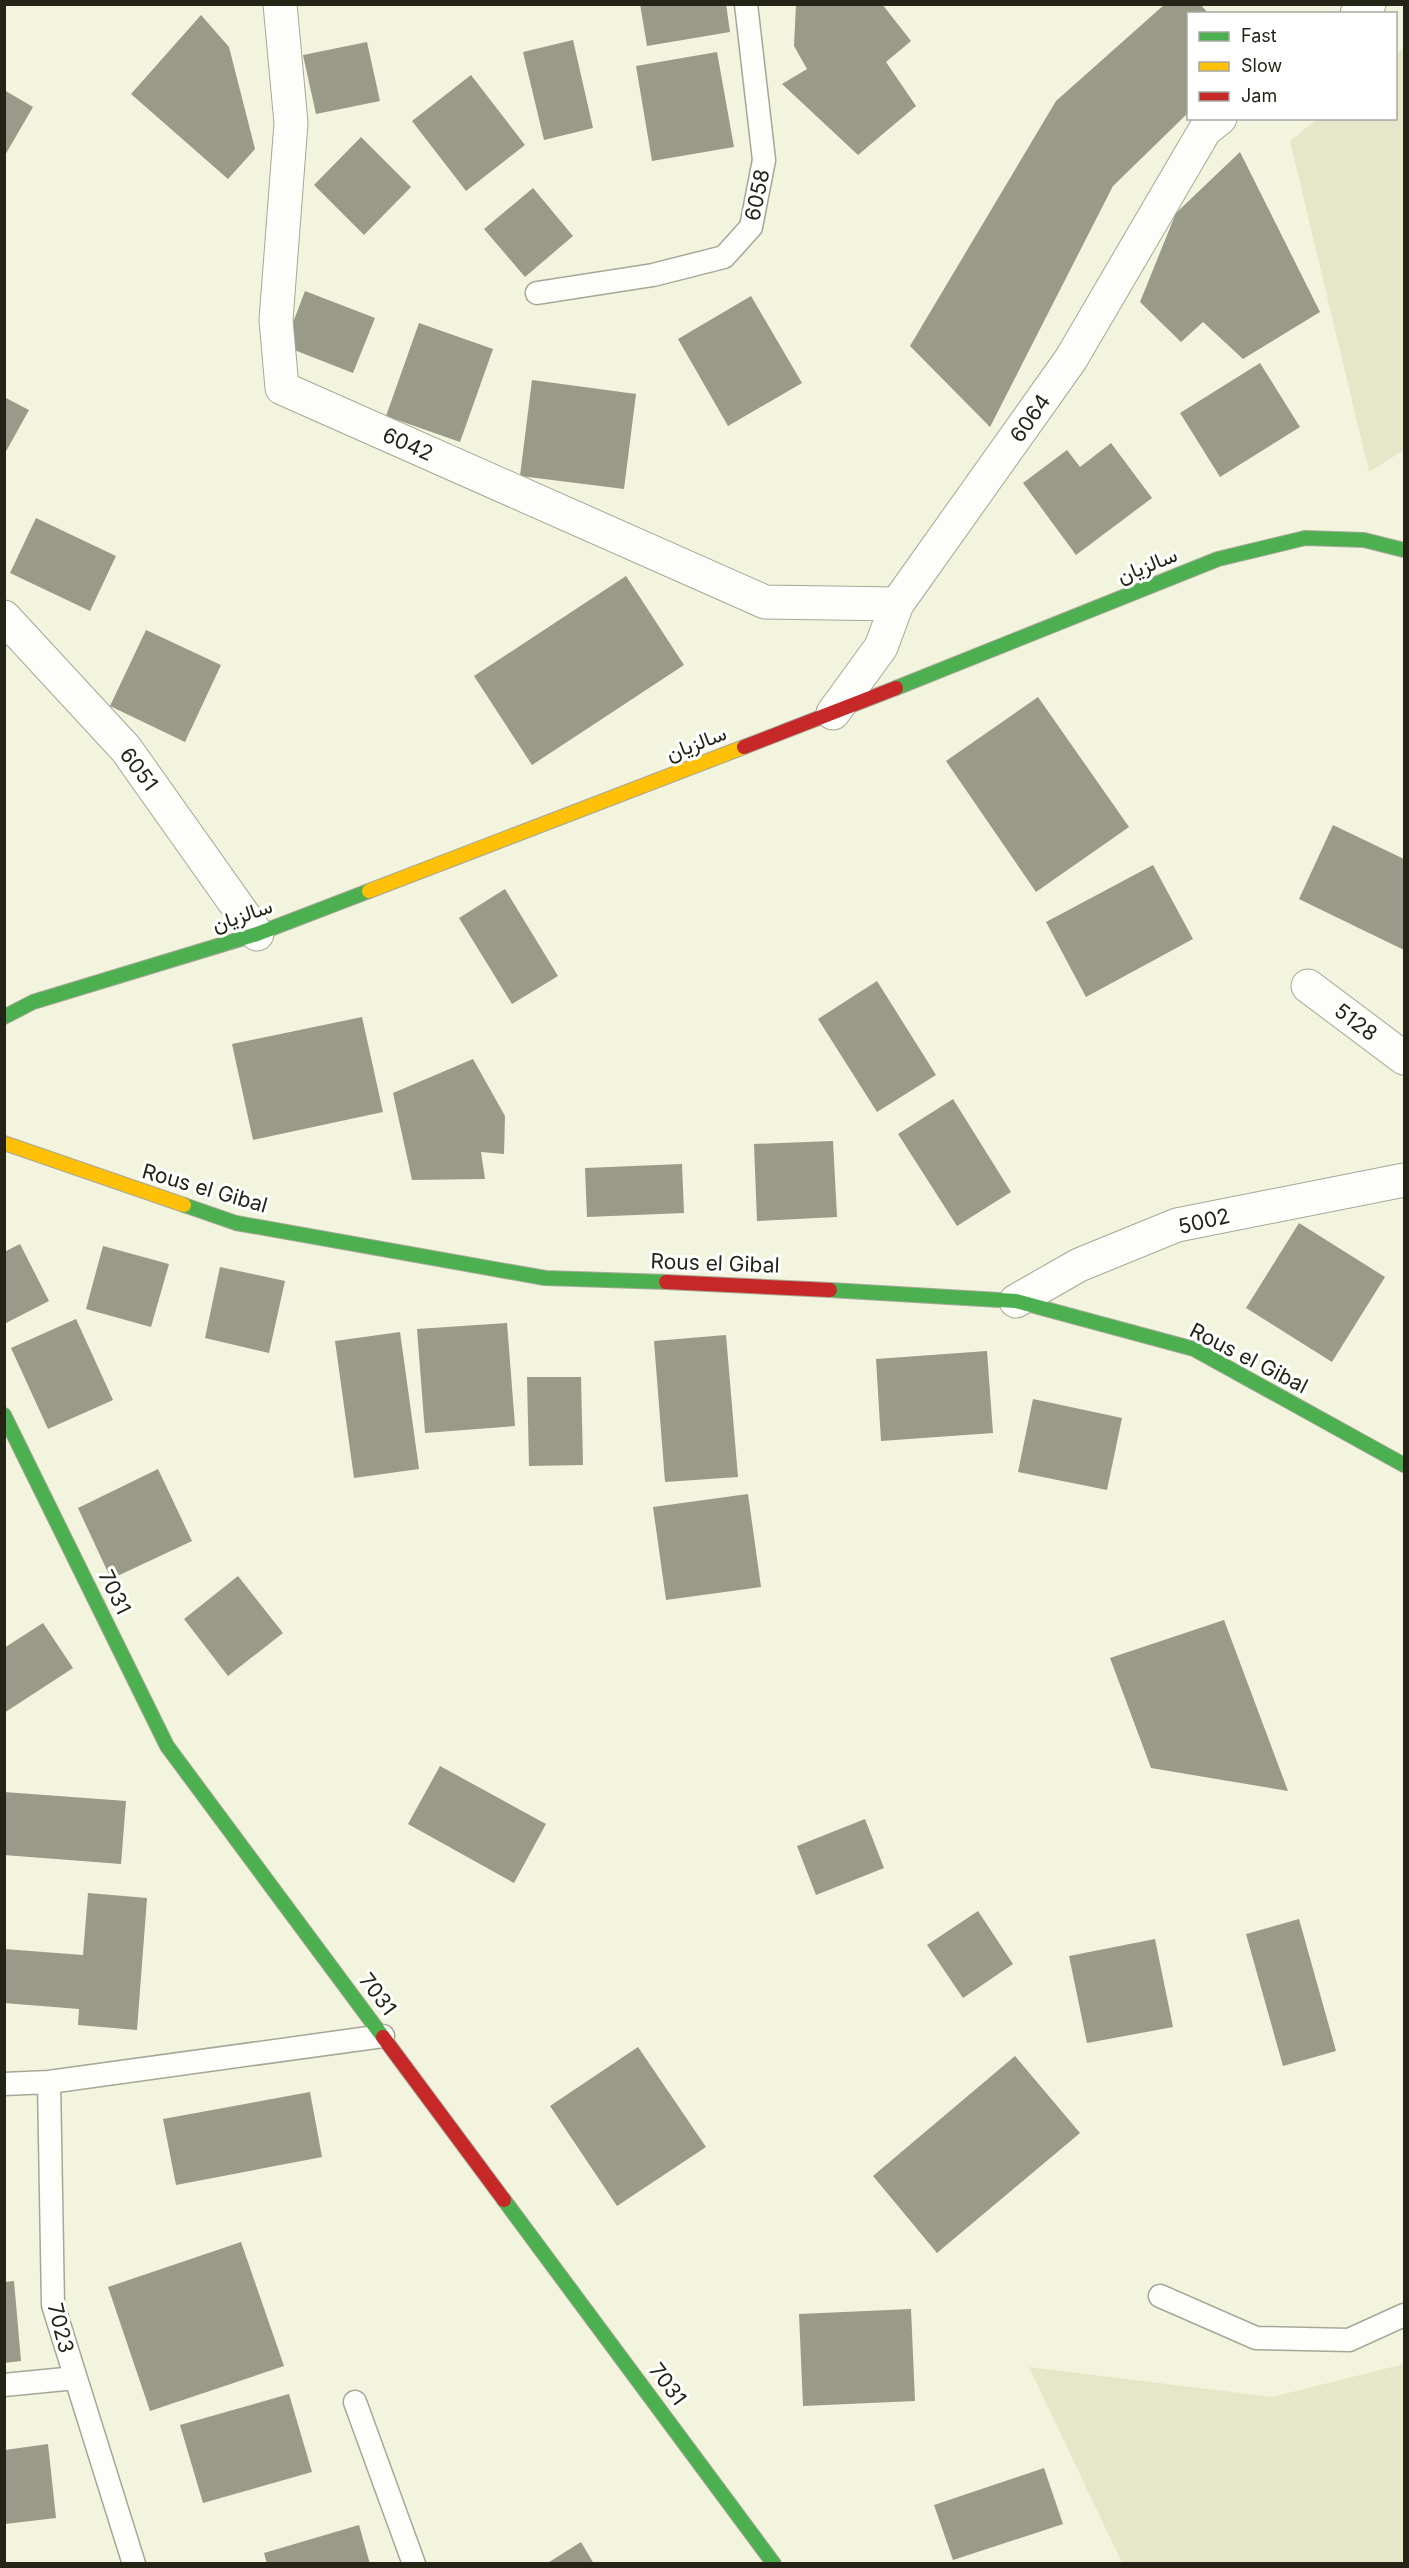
<svg xmlns="http://www.w3.org/2000/svg" width="1409" height="2568" viewBox="0 0 1409 2568" font-family="Inter,Vazirmatn,sans-serif">
  <style>
    .green { fill: #e5e7c8 }
    .building { fill: #999a88 }
    .lines { fill: none; stroke-linecap: round; stroke-linejoin: round }
    .lane-casing { stroke: #a6a797; stroke-width: 25 }
    .street-casing { stroke: #a6a797; stroke-width: 35 }
    .fast-casing { stroke: #a6a797; stroke-width: 16 }
    .slow-casing { stroke: #a6a797; stroke-width: 16 }
    .jam-casing { stroke: #a6a797; stroke-width: 16 }
    .lane { stroke: #fdfdfa; stroke-width: 22 }
    .street { stroke: #fdfdfa; stroke-width: 33 }
    .fast { stroke: #4caf50; stroke-width: 14 }
    .slow { stroke: #ffc107; stroke-width: 14 }
    .jam { stroke: #c62828; stroke-width: 14 }
    .labels { text-anchor: middle; dominant-baseline: central; stroke-width: 6; stroke-linejoin: round; paint-order: stroke }
    .street-label { font-size: 21px; fill: #242416; stroke: #fff }
  </style>
  <rect width="100%" height="100%" fill="#f2f4de"/>
  <path class="green" d="M1404,47v403l-35,22 -79,-331 27,-22 79,-1v-64z
    M1404,2364v200l-282,-1 -93,-196 243,30z"/>
  <path class="building" d="M640,4h86l4,28 -83,14z
    M796,4h86l29,37 -25,21 30,44 -58,49 -76,-71 25,-15 -13,-23z
    M1165,4h35l9,10h-21v99l-75,73 -123,241 -80,-81 146,-245z
    M201,15l28,32 26,102 -27,30 -97,-85z
    M573,40l20,88 -49,12 -21,-88z
    M367,42l13,59 -64,13 -13,-59z
    M717,52l17,95 -82,14 -16,-95z
    M471,75l54,70 -59,46 -54,-70z
    M4,90l29,17 -29,50z
    M361,137l50,50 -47,48 -50,-50z
    M1240,152l80,160 -77,47 -40,-37 -22,20 -41,-40 36,-89z
    M533,188l40,48 -48,41 -41,-48z
    M305,291l70,27 -22,55 -69,-27z
    M751,296l51,87 -74,43 -50,-87z
    M419,323l74,26 -33,93 -74,-26z
    M1260,363l40,64 -80,50 -40,-64z
    M532,380l104,14 -12,95 -104,-13z
    M4,397l25,13 -25,45z
    M1111,443l41,55 -76,57 -53,-72 44,-33 13,17z
    M36,518l80,38 -26,55 -80,-38z
    M626,576l58,89 -152,100 -58,-89z
    M146,630l75,35 -36,77 -75,-36z
    M1038,697l91,130 -93,65 -90,-131z
    M1333,825l71,34v91l-105,-51z
    M1153,865l40,74 -107,58 -40,-75z
    M505,889l53,87 -46,28 -53,-86z
    M877,981l59,94 -59,37 -59,-93z
    M362,1017l21,95 -130,28 -21,-96z
    M473,1059l32,57 -1,38 -23,-2 4,27 -73,1 -19,-87z
    M953,1099l58,93 -54,34 -59,-92z
    M833,1141l4,76 -80,4 -3,-77z
    M682,1164l2,49 -97,4 -2,-49z
    M1299,1223l86,54 -53,85 -86,-54z
    M20,1244l29,57 -43,22 -2,-71z
    M103,1246l66,18 -18,63 -65,-18z
    M220,1267l65,14 -16,72 -64,-15z
    M76,1319l37,81 -65,29 -37,-81z
    M507,1323l8,103 -90,7 -8,-104z
    M400,1332l19,137 -65,9 -19,-137z
    M726,1335l12,142 -73,5 -11,-141z
    M987,1351l6,82 -112,8 -5,-82z
    M527,1377h54l2,88 -54,1z
    M1033,1399l89,19 -15,72 -89,-18z
    M158,1469l34,72 -81,38 -33,-71z
    M748,1494l13,93 -95,13 -13,-93z
    M238,1576l45,57 -55,43 -44,-57z
    M1224,1620l64,171 -137,-23 -41,-110z
    M43,1623l30,45 -69,45v-65z
    M440,1766l106,58 -32,59 -106,-59z
    M4,1792l122,9 -5,63 -117,-9z
    M865,1819l19,49 -68,27 -19,-49z
    M88,1893l59,5 -10,132 -59,-5 1,-16 -75,-6v-54l79,6z
    M978,1911l35,53 -50,34 -36,-53z
    M1299,1919l37,132 -53,15 -37,-132z
    M1155,1939l18,88 -86,16 -18,-87z
    M638,2047l68,100 -89,59 -67,-100z
    M1015,2056l65,77 -143,120 -64,-77z
    M310,2092l12,65 -146,28 -13,-66z
    M241,2242l43,124 -134,45 -42,-124z
    M14,2281l7,80 -17,2v-81z
    M911,2309l4,92 -112,5 -4,-92z
    M289,2394l23,78 -109,31 -23,-78z
    M48,2444l8,74 -51,6v-74z
    M1044,2468l19,56 -110,36 -19,-55z
    M359,2525l11,39h-103l-3,-11z
    M581,2542l13,22h-48z"/>
  <g class="lines">
    <g class="lane-casing">
      <path id="lane" d="M537,293l116,-18 71,-18 27,-30 13,-67 -18,-156
        M49,2082l4,223 81,259
        M4,2084l45,-2 334,-46
        M1160,2296l96,42 93,2 55,-25
        M4,2385l71,-7
        M355,2402l59,162"/>
    </g>
    <g class="street-casing">
      <path id="street" d="M280,4l11,119 -15,197 6,68 483,214 132,2
        M1357,14l12,-10
        M4,617l122,132 131,185
        M833,713l48,-66 16,-43 174,-245 134,-229 15,-12
        M1308,986l96,72
        M1016,1301l63,-36 98,-40 227,-45"/>
    </g>
    <g class="fast-casing">
      <path id="fast" d="M896,688l322,-129 87,-21 59,2 40,10
        M4,1017l29,-15 224,-68 112,-43
        M184,1205l52,18 309,55 121,4
        M830,1290l186,11 178,48 210,116
        M4,1415l163,331 216,291
        M504,2200l270,364"/>
    </g>
    <g class="slow-casing">
      <path id="slow" d="M369,891l375,-144
        M4,1143l180,62"/>
    </g>
    <g class="jam-casing">
      <path id="jam" d="M744,747l152,-59
        M666,1282l164,8
        M383,2037l121,163"/>
    </g>
    <use href="#lane" class="lane"/>
    <use href="#street" class="street"/>
    <use href="#fast" class="fast"/>
    <use href="#slow" class="slow"/>
    <use href="#jam" class="jam"/>
  </g>
  <g class="labels">
    <g class="street-label">
      <text transform="translate(757 195) rotate(-78)">6058</text>
      <text transform="translate(1030 418) rotate(-55)">6064</text>
      <text transform="translate(408 444) rotate(24)">6042</text>
      <text transform="translate(1147 565) rotate(-22)">سالزيان</text>
      <text transform="translate(696 743) rotate(-21)">سالزيان</text>
      <text transform="translate(139 769) rotate(53)">6051</text>
      <text transform="translate(242 915) rotate(-19)">سالزيان</text>
      <text transform="translate(1356 1022) rotate(37)">5128</text>
      <text transform="translate(205 1188) rotate(16)">Rous el Gibal</text>
      <text transform="translate(1204 1221) rotate(-13)">5002</text>
      <text transform="translate(715 1263) rotate(2)">Rous el Gibal</text>
      <text transform="translate(1249 1358) rotate(27)">Rous el Gibal</text>
      <text transform="translate(115 1592) rotate(64)">7031</text>
      <text transform="translate(378 1994) rotate(53)">7031</text>
      <text transform="translate(61 2328) rotate(76)">7023</text>
      <text transform="translate(668 2384) rotate(53)">7031</text>
    </g>
  </g>
  <rect width="1409" height="2568" fill="none" stroke="#242416" stroke-width="12"/>
  <rect x="1187" y="12" width="210" height="108" fill="#ffffff" stroke="#a7a7a2" stroke-width="1.5"/>
  <rect x="1199" y="32" width="30" height="9" fill="#4caf50" stroke="#a7a7a2" stroke-width="1.5"/>
  <text x="1241" y="42" font-size="18" fill="#242416">Fast</text>
  <rect x="1199" y="62" width="30" height="9" fill="#ffc107" stroke="#a7a7a2" stroke-width="1.5"/>
  <text x="1241" y="72" font-size="18" fill="#242416">Slow</text>
  <rect x="1199" y="92" width="30" height="9" fill="#c62828" stroke="#a7a7a2" stroke-width="1.5"/>
  <text x="1241" y="102" font-size="18" fill="#242416">Jam</text>
</svg>
